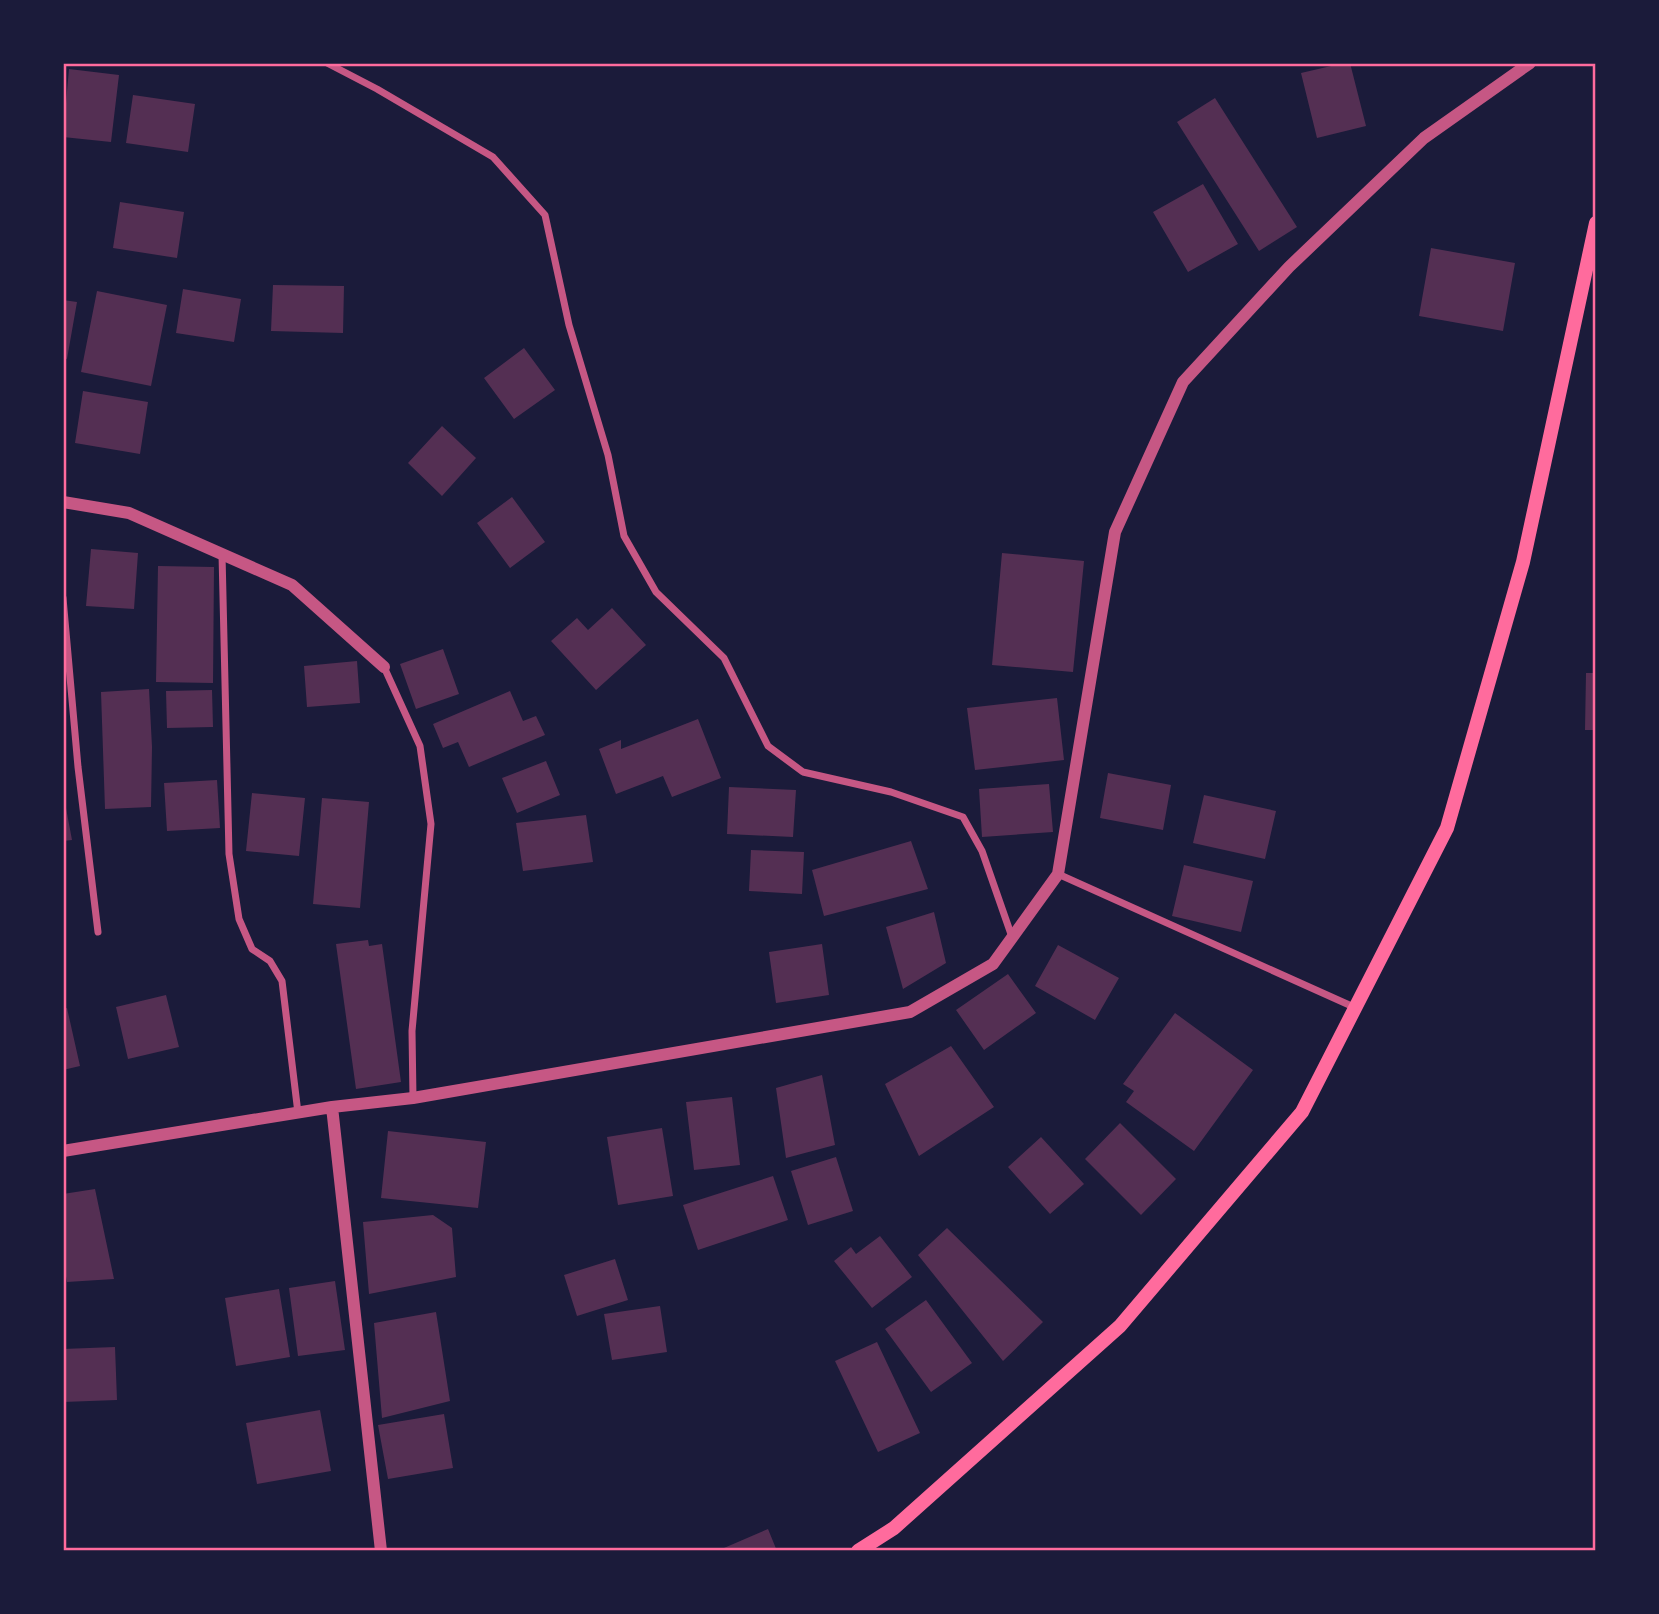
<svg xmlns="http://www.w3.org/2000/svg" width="1659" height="1614" viewBox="0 0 1659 1614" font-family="Figtree,sans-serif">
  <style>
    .building { fill: #542f53 }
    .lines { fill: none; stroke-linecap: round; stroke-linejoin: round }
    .minor { stroke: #c65784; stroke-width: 7 }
    .tertiary { stroke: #c65784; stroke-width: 12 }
    .secondary { stroke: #ff6b9d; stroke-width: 14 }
    .neatline { fill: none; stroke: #ff6b9d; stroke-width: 2.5 }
  </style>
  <rect width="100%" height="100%" fill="#1b1b3a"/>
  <path class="building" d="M1344,63h6l16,63 -49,12 -16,-65z
    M69,69l50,6 -8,67 -48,-5z
    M133,95l62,9 -7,48 -62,-9z
    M1215,98l82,129 -38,24 -82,-129z
    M1203,184l35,60 -50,28 -35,-60z
    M120,202l64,10 -7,46 -64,-10z
    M1431,248l84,15 -12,68 -84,-15z
    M273,285l71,1 -1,47 -72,-2z
    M183,289l58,10 -7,43 -58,-9z
    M97,291l70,14 -16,81 -70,-14z
    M63,300l14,2 -10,57 -4,-1z
    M524,348l31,42 -41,29 -30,-41z
    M83,391l65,11 -8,52 -65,-11z
    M442,426l34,32 -34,38 -34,-33z
    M512,497l33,45 -35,26 -33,-45z
    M91,549l47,4 -4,56 -48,-3z
    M1002,553l82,8 -11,111 -81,-7z
    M158,566l56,1 -1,116 -57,-1z
    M612,608l34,37 -50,45 -45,-49 26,-23 11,12z
    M443,649l16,45 -43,15 -16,-45z
    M357,661l3,42 -53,4 -3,-41z
    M1586,673h10v57h-11z
    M149,689l3,58 -1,60 -46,2 -4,-117z
    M212,690l1,37 -46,1 -1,-37z
    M510,691l13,30 13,-5 9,19 -76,32 -11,-25 -15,6 -10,-24z
    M1057,698l7,62 -89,10 -8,-62z
    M698,719l23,59 -49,19 -9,-21 -47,18 -17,-45 22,-9v9z
    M546,761l14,34 -43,18 -15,-35z
    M1108,773l63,12 -8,45 -63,-12z
    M217,780l3,48 -53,3 -3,-48z
    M1049,784l4,48 -71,5 -3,-48z
    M729,787l67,3 -3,47 -66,-3z
    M63,792l9,48 -9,1z
    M252,793l53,5 -6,58 -53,-5z
    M1204,795l72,16 -11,48 -72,-16z
    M322,798l47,4 -9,106 -47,-4z
    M586,815l7,47 -70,9 -7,-48z
    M911,841l17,48 -104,27 -12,-46z
    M751,850l53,2 -2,42 -53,-3z
    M1184,865l69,16 -12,51 -69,-16z
    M934,912l12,51 -43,26 -17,-62z
    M368,940l1,6 13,-2 19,138 -45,7 -20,-145z
    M822,944l7,51 -53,8 -7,-51z
    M1058,945l61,33 -24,42 -60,-34z
    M1008,974l28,39 -52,37 -28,-40z
    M166,995l13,52 -51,12 -12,-52z
    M67,1008l13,58 -17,4v-61z
    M1175,1013l78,57 -59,81 -68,-49 8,-11 -11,-7z
    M951,1046l43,61 -75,49 -34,-72z
    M822,1075l13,70 -49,13 -10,-70z
    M732,1097l8,68 -46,5 -8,-68z
    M1120,1123l56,56 -35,36 -56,-56z
    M662,1128l11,68 -55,9 -11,-68z
    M388,1131l98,11 -8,66 -97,-10z
    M1041,1137l43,47 -34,30 -42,-47z
    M836,1157l17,54 -45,14 -17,-54z
    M773,1176l15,44 -90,30 -15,-45z
    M95,1189l19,90 -47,3 -4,-22v-66z
    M433,1215l19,13 4,49 -87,17 -6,-72z
    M947,1228l96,94 -40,39 -85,-106z
    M880,1236l32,41 -40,31 -38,-47 17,-14 5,7z
    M615,1259l13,41 -51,16 -13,-41z
    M335,1281l10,69 -47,6 -9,-68z
    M279,1289l11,68 -54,9 -11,-68z
    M926,1300l46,63 -41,29 -46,-63z
    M660,1306l7,46 -55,8 -8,-46z
    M436,1312l14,89 -68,17 -8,-95z
    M877,1342l43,91 -42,19 -43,-91z
    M115,1347l2,53 -54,2v-53z
    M320,1410l11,61 -74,13 -11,-61z
    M444,1414l9,54 -65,11 -10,-54z
    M768,1529l9,22h-60z"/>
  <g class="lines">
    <path class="minor" d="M327,63l50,26 116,68 52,58 24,110 39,130 16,81 32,56 68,66 44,88 35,26 88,20 72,25 19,34 30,86
      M222,554l7,300 10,65 13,30 18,12 12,20 16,132
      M63,598l15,169 20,165
      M384,667l36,79 11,78 -19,207 1,67
      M1058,874l298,134"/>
    <path class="tertiary" d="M63,502l66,11 163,72 92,82
      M332,1107l49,444
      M63,1151l269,-44 81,-9 497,-86 83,-48 65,-90 57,-342 68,-150 106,-115 135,-129 106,-75"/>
    <path class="secondary" d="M858,1551l36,-23 226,-202 182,-214 145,-284 76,-266 73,-339"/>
  </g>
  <rect width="1659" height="1614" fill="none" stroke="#1b1b3a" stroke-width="130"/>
  <rect x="65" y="65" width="1529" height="1484" class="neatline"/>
</svg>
